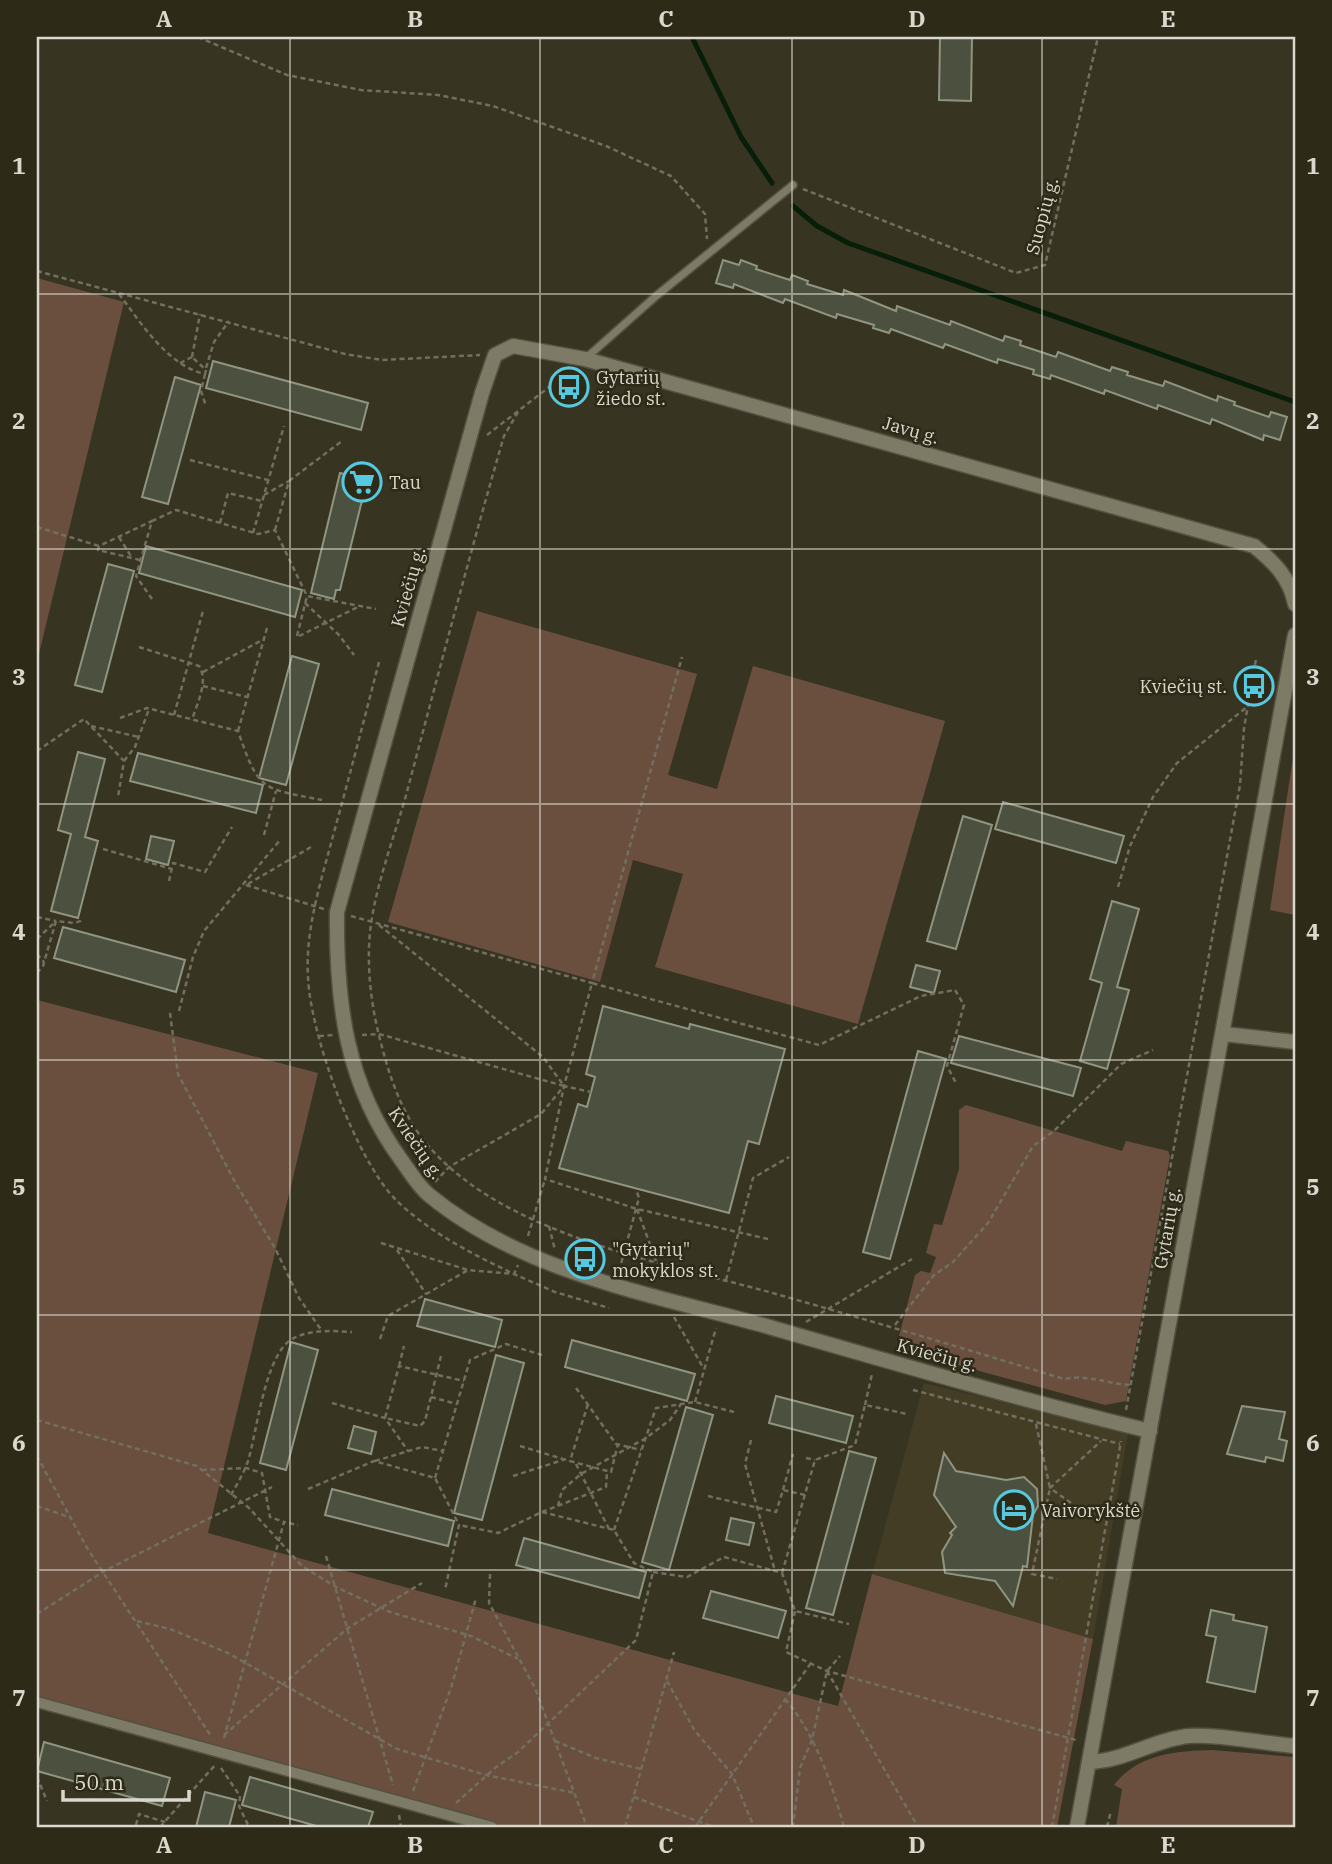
<svg xmlns="http://www.w3.org/2000/svg" width="1332" height="1864" viewBox="0 0 1332 1864" font-family="'IBM Plex Serif',serif">
  <style>
    .built { fill: #423d24 }
    .green { fill: #6a4f3e }
    .lines { fill: none; stroke-linecap: round; stroke-linejoin: round }
    .stream { stroke: #071e09; stroke-width: 5 }
    .building { fill: #4b513e; stroke: #8f9581; stroke-width: 2 }
    .service-casing { stroke: #535141; stroke-width: 10 }
    .pedestrian-casing { stroke: #535141; stroke-width: 13 }
    .minor-casing { stroke: #535141; stroke-width: 17 }
    .path { stroke: #736f60; stroke-width: 2.5; stroke-dasharray: 5 3.5; stroke-linecap: butt }
    .service { stroke: #7d7a65; stroke-width: 7 }
    .pedestrian { stroke: #7d7a65; stroke-width: 10 }
    .minor { stroke: #7d7a65; stroke-width: 14 }
    .grid { fill: none; stroke: #dad8cd; stroke-width: 2; stroke-opacity: 0.55 }
    .labels { text-anchor: middle; dominant-baseline: central; stroke-width: 5; stroke-linejoin: round; paint-order: stroke }
    .street-label { font-size: 18px; fill: #dad8cd; stroke: #2d2a18 }
    .poi-label { font-size: 18px; fill: #dad8cd; stroke: #2d2a18; text-anchor: start }
    .neatline { fill: none; stroke: #dad8cd; stroke-width: 2.5 }
    .grid-label { font-size: 23px; text-anchor: middle; font-weight: bold; fill: #dad8cd }
  </style>
  <rect width="100%" height="100%" fill="#383422"/>
  <path class="built" d="M924,1383l204,50 -35,206 -221,-65z"/>
  <path class="green" d="M37,278l87,24 -87,360z
    M477,611l220,63 -29,101 49,14 36,-123 192,55 -87,303 -203,-57 28,-93 -50,-14 -33,122 -212,-60z
    M1295,744v171l-25,-5z
    M37,1000l281,73 -110,460 630,173 34,-132 221,65 -36,188h-565l-455,-125z
    M966,1105l156,46 4,-10 42,10 2,5 -44,245 -21,4 -199,-54 -8,-11 17,-65 6,-4 9,2 6,-16 -10,-4 8,-29 8,1 17,-56v-59z
    M1212,1750l83,7v70h-179l6,-38 -8,-4c24,-31 61,-34 98,-35z"/>
  <g class="lines">
    <path class="stream" d="M692,37l49,100 31,46
      M793,206l24,20 31,17 447,159"/>
  </g>
  <path class="building" d="M940,37h32l-1,64 -32,-1z
    M723,260l16,5 2,-5 16,6 -1,3 34,11 2,-5 16,6 -1,3 36,11 1,-5 52,21 1,-5 53,19 1,-4 52,20 2,-5 16,5 -1,4 36,12 2,-5 52,19 2,-4 16,5 -1,3 36,11 2,-5 52,20 1,-5 17,6 -1,3 35,12 2,-5 16,5 -7,23 -16,-5 -1,5 -51,-21 -2,5 -52,-19 -1,4 -52,-19 -1,4 -53,-19 -1,4 -17,-5 1,-4 -36,-11 -1,4 -52,-19 -2,4 -52,-19 -2,4 -16,-5 1,-3 -37,-11 -1,4 -51,-19 -2,4 -49,-19 -1,4 -17,-5z
    M213,361l155,42 -7,27 -155,-42z
    M175,377l26,8 -33,119 -26,-7z
    M340,473l27,7 -27,110h-4l-2,9 -23,-6z
    M146,546l156,44 -7,27 -156,-44z
    M108,564l26,7 -32,121 -27,-7z
    M292,656l27,8 -33,121 -27,-7z
    M78,752l27,7 -20,78 13,4 -20,77 -27,-7 20,-77 -13,-4z
    M138,753l125,32 -7,28 -126,-32z
    M1003,802l121,34 -8,27 -121,-34z
    M963,816l29,9 -36,124 -29,-8z
    M151,836l23,5 -6,24 -22,-6z
    M1112,901l27,8 -22,78 12,3 -22,79 -27,-8 22,-78 -12,-4z
    M63,927l122,33 -9,32 -122,-34z
    M916,965l24,6 -6,22 -24,-6z
    M603,1006l86,23 1,-5 95,25 -26,95 -11,-3 -19,72 -170,-45 19,-64 9,3 8,-30 -9,-3z
    M959,1036l122,32 -8,28 -122,-33z
    M918,1051l28,8 -56,200 -27,-7z
    M425,1299l77,21 -7,27 -78,-21z
    M572,1340l123,34 -8,27 -122,-34z
    M291,1342l27,8 -32,120 -26,-7z
    M496,1355l28,8 -42,157 -28,-7z
    M776,1396l77,20 -7,27 -77,-20z
    M1242,1406l43,6 -6,27 8,2 -4,20 -17,-4 -1,5 -38,-8z
    M686,1407l27,8 -44,155 -27,-8z
    M354,1426l22,6 -5,22 -23,-6z
    M849,1451l27,7 -43,157 -27,-7z
    M944,1453l12,18 50,9 18,-3 13,12 1,17 -5,9 -6,52 -4,-1 -10,40 -18,-25 -50,-8 -3,-21 10,-17 -2,-2 6,-6 -22,-32z
    M332,1489l122,32 -6,25 -123,-31z
    M731,1518l23,5 -5,22 -23,-5z
    M524,1538l122,34 -7,26 -123,-33z
    M711,1591l75,20 -8,27 -75,-20z
    M1211,1610l23,5 -1,5 34,7 -12,65 -48,-10 9,-45 -10,-2z
    M44,1742l126,36 -8,28 -125,-35z
    M250,1777l123,35 -5,15h-48l-78,-22z
    M205,1792l31,8 -7,27h-33z"/>
  <g class="lines">
    <g class="service-casing">
      <path id="service" d="M585,359l71,-63 137,-111"/>
    </g>
    <g class="pedestrian-casing">
      <path id="pedestrian" d="M37,1702l455,125"/>
    </g>
    <g class="minor-casing">
      <path id="minor" d="M1224,1034l71,8
        M1150,1431c-129,-31 -256,-68 -384,-105 -115,-32 -242,-53 -337,-131 -11,-9 -19,-23 -27,-34 -56,-76 -66,-157 -65,-249l145,-519 13,-38 18,-9 72,13 669,187c20,16 36,32 41,58
        M1089,1762c34,-1 61,-20 93,-25 24,-5 86,7 113,9
        M1077,1827l218,-1192"/>
    </g>
    <path class="path" d="M198,37l89,38 74,15 77,5 55,11 113,40 65,30 34,38 2,25
      M803,189l213,84 29,-8 53,-228
      M37,271l308,83 37,6 98,-5
      M119,294c22,29 49,72 86,80l1,-4 -14,-13
      M192,357l8,-43
      M180,363l12,-6
      M206,368l8,-26 15,-21
      M205,374l-4,17 5,15
      M518,412l-14,24c-34,117 -65,235 -96,352 -13,49 -38,109 -39,160 -1,33 4,67 13,99 8,31 20,65 40,91 73,95 237,124 347,154 99,28 197,57 295,87 23,-5 44,5 67,6
      M487,435l83,-64
      M190,460l78,20
      M264,495l25,-14
      M220,523l8,-30 34,8
      M37,527l62,19
      M275,530l14,-49 53,-40
      M253,533l31,-107
      M119,537l13,21
      M140,560l-42,-10 1,-4 53,-25
      M152,599l-16,-23 16,-55 24,-11 82,24 17,-4 32,66 69,13
      M305,603l34,32 15,20
      M297,636l10,-40
      M299,636l61,-30
      M139,647l60,19c10,15 -2,37 -7,54
      M379,662c-15,58 -30,116 -46,174 -12,45 -28,94 -25,141 2,57 48,184 89,224 32,31 77,54 117,73l4,-9
      M203,672l61,-33
      M203,686l44,11
      M174,715l29,-104
      M120,718l27,-10 91,23c21,60 22,57 84,69
      M91,726l48,11
      M238,731l29,-103
      M37,751l47,-32 40,42 -6,36
      M124,761l11,-14 14,-38
      M264,835l12,-44
      M103,849l69,20
      M169,881l4,-18 32,9 27,-45
      M248,884l63,-37
      M246,885l78,24
      M1118,887l12,-41 23,-49 24,-34 70,-56
      M351,916l241,67 90,-326
      M37,917l19,4
      M37,939l18,-17
      M37,954l7,8
      M37,973l6,-7 13,-45 18,2 10,-3
      M179,1011l14,-54 11,-26 77,-92
      M170,1013l8,61 58,110 39,64 24,50 23,33
      M362,1035l17,-1 185,52 -21,-29 -164,-132
      M319,1036l14,-1
      M435,1182l14,-15 92,-53 23,-28 27,6
      M637,1209l19,52
      M549,1226l6,24
      M528,1236l17,-57
      M768,1239l-131,-30 -92,-30 19,-93 28,-103 227,62 102,-49 34,-6 9,15 -17,61 9,17
      M381,1243l87,27
      M397,1250l29,44
      M619,1271l20,-73 -3,-9
      M726,1280l27,-102 36,-21
      M674,1317l30,52
      M806,1322l106,-63
      M895,1325l39,-50 19,-13 35,-39 45,-77 21,-15 67,-67 32,-14
      M380,1339l8,-23 80,-46 46,4 41,18 54,16
      M441,1356l-16,65 -5,5 -35,-8 14,-52 65,15
      M399,1366l5,-20
      M576,1388l40,56 25,6
      M913,1390l207,54
      M431,1397l26,7
      M695,1402l21,-74
      M332,1403l53,15 23,33
      M588,1404l-18,57 41,11 7,-28
      M865,1405l7,-31
      M1126,1410l114,-625 4,-57 12,-69
      M37,1420l160,46 52,42 53,58 34,21 54,25 81,24 47,23
      M1036,1424l14,64 -18,86 25,5
      M751,1440l-6,24 30,107
      M520,1446l43,13
      M37,1456l50,92 124,188
      M806,1458l9,2
      M375,1461l47,-14 21,4
      M576,1464l33,65
      M202,1470l44,-2 16,5 8,44 14,5
      M513,1476l53,-17
      M435,1478l35,-118 36,-16 36,11
      M308,1489l66,-28 61,17 24,47 -14,65
      M783,1490l10,-36
      M231,1495c6,-11 13,-22 17,-34 9,-28 17,-110 46,-123 18,-9 39,-7 58,-6
      M708,1496l68,16 7,-22 22,5
      M1071,1503l-21,-15 51,-47
      M37,1506l32,11
      M558,1506l4,-16 19,-16 65,-36 24,-18 11,-16
      M542,1512l64,-25 1,-16
      M614,1530l42,-122 39,-6 39,10
      M326,1556l67,229
      M653,1572l34,5 37,-20 58,16 13,38 54,13
      M782,1573l33,-113 40,-15 10,-40 42,9
      M490,1574l-1,29 46,85 52,139
      M795,1611l-9,41 41,19 249,69
      M37,1614l69,-44 166,-83
      M137,1621l33,8 58,24 169,96 89,26 89,18
      M827,1671l91,156
      M667,1681l28,50 37,43 22,53
      M785,1699c31,36 46,83 59,128
      M224,1735l124,-107 74,-45
      M224,1738l60,-216 14,3
      M555,1741l41,17 45,11
      M221,1768l19,28 -1,10 10,21
      M37,1777l10,24
      M413,1791l38,-103 25,-90
      M634,1797l79,30
      M456,1803l39,-35 23,-16 118,-112 17,-68 -19,-9 -20,-33 -72,-18 -44,21 -39,-8
      M399,1815l2,12
      M136,1825l3,-11 26,8
      M160,1827l56,-63
      M625,1827l49,-175
      M695,1827l116,-164
      M793,1827l7,-59 12,-28 15,-69 13,-15
      M1052,1827l69,-386
      M1107,1827l4,-16"/>
    <use href="#service" class="service"/>
    <use href="#pedestrian" class="pedestrian"/>
    <use href="#minor" class="minor"/>
  </g>
  <path class="grid" d="M290,37v1790M540,37v1790M792,37v1790M1042,37v1790M37,294h1258M37,549h1258M37,804h1258M37,1060h1258M37,1315h1258M37,1570h1258"/>
  <defs>
    <g id="bus-ring" transform="scale(2.0125)"><circle r="9.5" fill="#2d2a18" stroke="#56c9e1" stroke-width="1.5"/><path d="M-5-6H5V4H4V6H2V4H-2V6H-4V4H-5ZM-3.5-4V0h7V-4ZM-3.5 1.2v1.5H-2V1.2ZM2 1.2v1.5H3.5V1.2Z" fill="#56c9e1"/></g>
    <g id="supermarket-ring" transform="scale(2.0125)"><circle r="9.5" fill="#2d2a18" stroke="#56c9e1" stroke-width="1.5"/><path d="M-6-5.5h2.5l.6 2H6L4.5 2H-2.5L-4.4-4H-6ZM-1.5 3.2a1.3 1.3 0 1 0 .1 0ZM3 3.2a1.3 1.3 0 1 0 .1 0Z" fill="#56c9e1"/></g>
    <g id="hotel-ring" transform="scale(2.0125)"><circle r="9.5" fill="#2d2a18" stroke="#56c9e1" stroke-width="1.5"/><path d="M-6-4.5h1.5V1H6V5H4.5V3h-9V5H-6ZM-4 0a1.8 1.8 0 1 1 3.6 0ZM.5 0V-2.5h3Q6-2.5 6 0Z" fill="#56c9e1"/></g>
  </defs>
  <g fill-rule="evenodd">
    <use href="#bus-ring" x="569" y="387"/>
    <use href="#supermarket-ring" x="362" y="482"/>
    <use href="#bus-ring" x="1254" y="686"/>
    <use href="#bus-ring" x="585" y="1259"/>
    <use href="#hotel-ring" x="1014" y="1510"/>
  </g>
  <g class="labels">
    <g class="street-label">
      <text transform="translate(1042 216) rotate(-75)">Suopių g.</text>
      <text transform="translate(911 430) rotate(16)">Javų g.</text>
      <text transform="translate(408 587) rotate(-74)">Kviečių g.</text>
      <text transform="translate(416 1143) rotate(56)">Kviečių g.</text>
      <text transform="translate(1167 1228) rotate(-80)">Gytarių g.</text>
      <text transform="translate(937 1355) rotate(15)">Kviečių g.</text>
    </g>
    <g class="poi-label">
      <text x="596" y="377">Gytarių<tspan x="596" dy="21">žiedo st.</tspan></text>
      <text x="389" y="482">Tau</text>
      <text x="1227" y="686" text-anchor="end">Kviečių st.</text>
      <text x="612" y="1249">"Gytarių"<tspan x="612" dy="21">mokyklos st.</tspan></text>
      <text x="1041" y="1510">Vaivorykštė</text>
    </g>
  </g>
  <rect width="1332" height="1864" fill="none" stroke="#2d2a18" stroke-width="77"/>
  <path d="M63 1790v10h126v-10" fill="none" stroke="#dad8cd" stroke-width="3.5"/>
  <text x="74" y="1790" font-size="21" fill="#dad8cd" stroke="#2d2a18" stroke-width="5" paint-order="stroke">50 m</text>
  <rect x="38" y="38" width="1256" height="1788" class="neatline"/>
  <g class="grid-label">
    <text x="164" y="27">A</text>
    <text x="415" y="27">B</text>
    <text x="666" y="27">C</text>
    <text x="917" y="27">D</text>
    <text x="1168" y="27">E</text>
    <text x="19" y="174">1</text>
    <text x="1313" y="174">1</text>
    <text x="19" y="429">2</text>
    <text x="1313" y="429">2</text>
    <text x="19" y="685">3</text>
    <text x="1313" y="685">3</text>
    <text x="19" y="940">4</text>
    <text x="1313" y="940">4</text>
    <text x="19" y="1195">5</text>
    <text x="1313" y="1195">5</text>
    <text x="19" y="1451">6</text>
    <text x="1313" y="1451">6</text>
    <text x="19" y="1706">7</text>
    <text x="1313" y="1706">7</text>
    <text x="164" y="1853">A</text>
    <text x="415" y="1853">B</text>
    <text x="666" y="1853">C</text>
    <text x="917" y="1853">D</text>
    <text x="1168" y="1853">E</text>
  </g>
</svg>
